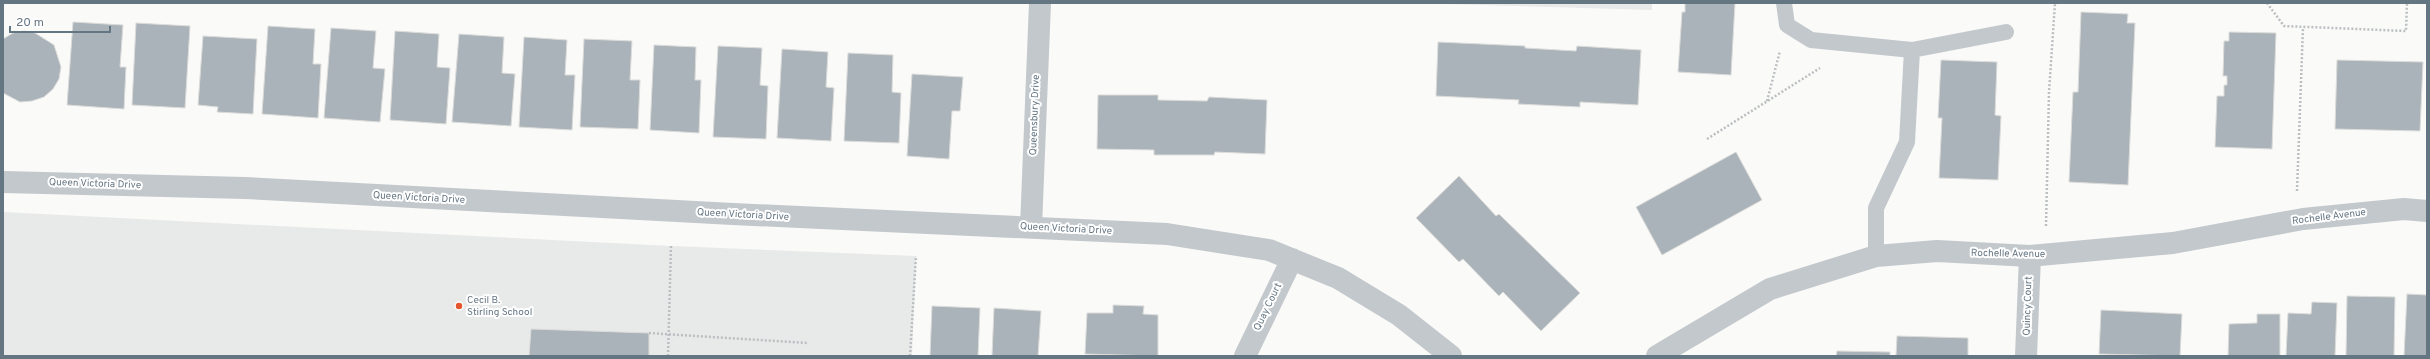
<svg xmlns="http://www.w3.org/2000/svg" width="2430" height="359" viewBox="0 0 2430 359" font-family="Overpass,sans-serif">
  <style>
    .built { fill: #e8e9e9 }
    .building { fill: #aab3b9; stroke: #dcdcda }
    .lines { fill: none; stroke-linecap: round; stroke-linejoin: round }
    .path { stroke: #bbbfc2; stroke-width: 2.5; stroke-dasharray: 2 2; stroke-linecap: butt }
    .lane { stroke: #c3c8cc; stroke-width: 16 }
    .street { stroke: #c3c8cc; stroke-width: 22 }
    .poi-dot { fill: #e4572e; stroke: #fff; stroke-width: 1.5 }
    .labels { text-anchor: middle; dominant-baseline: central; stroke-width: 4; stroke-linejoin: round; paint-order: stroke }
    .street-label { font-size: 10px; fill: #657683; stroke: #fff }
    .poi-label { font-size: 10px; fill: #657683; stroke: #fff; text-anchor: start }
  </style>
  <rect width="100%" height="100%" fill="#fafaf8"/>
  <path class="built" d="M1410,3h242v7z
    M3,212l668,34 245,10 -4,100h-909z"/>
  <path class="building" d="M1685,3h50l-4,72 -53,-3 4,-60h3z
    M2081,12l47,2 -1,9h8l-7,162 -59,-3 4,-90h5z
    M73,22l50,3 -3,42h6l-2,42 -57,-4z
    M136,23l54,3 -5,82 -53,-3z
    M268,26l47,3 -2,35h8l-3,54 -56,-4z
    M331,28l45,3 -3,37 12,1 -5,53 -56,-4z
    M24,31l11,2 19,12 7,22 -2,12 -6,10 -9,8 -12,4 -12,1 -17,-9v-54l10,-6z
    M395,31l44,3 -2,33 13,1 -4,56 -56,-4z
    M2229,32l47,1 -4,116 -57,-2 2,-51h7v-11h3v-9h-4l1,-35h5z
    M459,34l45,3 -2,36 13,1 -4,52 -59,-4z
    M203,36l54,3 -4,75 -36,-2 1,-5 -20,-2z
    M524,37l43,3 -2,35h10l-3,55 -53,-3z
    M584,39l48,2 -2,39h10l-2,49 -58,-2z
    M1438,42l87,4v2l51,3 1,-5 64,4 -3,55 -58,-3v5l-62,-3 1,-4 -83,-4z
    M654,45l42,2 -1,33h6l-2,53 -49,-3z
    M718,46l44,2 -2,37 8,1 -2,53 -53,-2z
    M782,49l46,3 -2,35 8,1 -3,53 -54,-3z
    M848,53l45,2 -1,37 9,1 -2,50 -55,-2z
    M1941,60l56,2 -2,53 6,1 -3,64 -59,-2 3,-60h-4z
    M2337,60l86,2 -3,69 -85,-2z
    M912,74l51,3 -3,34h-8l-3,48 -42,-3z
    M1098,95h60v5l49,1 2,-4 58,3 -2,54 -50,-2 -1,3h-60v-5l-57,-1z
    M1736,152l26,48 -100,55 -26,-48z
    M1459,176l37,40 3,-2 81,79 -39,38 -38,-39 -4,4 -36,-37 -4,3 -43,-44z
    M2407,294l20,1v61h-23z
    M2347,296l48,1 -1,59h-48z
    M2312,302l25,1 -2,53h-49l2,-43 23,1z
    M1113,305l31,1 -1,8 15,1v41l-73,-2 2,-41h26z
    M932,306l48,2 -2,48h-48z
    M994,308l47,3 -3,45h-46z
    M2101,310l81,4 -2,42 -81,-2z
    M2257,314h23v42h-52l1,-32 28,-1z
    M531,329l118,4v23h-120z
    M1897,336l71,2v18h-72z
    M1837,351l53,1v4h-54z"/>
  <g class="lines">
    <path class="path" d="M2267,3l17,23 122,5 1,-28
      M1767,101l13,-50
      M1707,139l113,-71
      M2297,191l6,-164
      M2046,226l3,-134 6,-89
      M649,333l159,10
      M668,356l3,-110
      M910,356l6,-100"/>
    <path class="lane" d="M1784,3l3,22 24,15 101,10 94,-18
      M1876,256v-48l31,-66 5,-92"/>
    <path class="street" d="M3,182l242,6 488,26 434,20 102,16 69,28 61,37 52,41
      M1031,227l9,-224
      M1245,356l47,-97
      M1657,356l113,-67 106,-33 61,-5 93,5 143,-13 130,-24 101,-10 23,2
      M2026,356l4,-100"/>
  </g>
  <circle class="poi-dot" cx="459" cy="306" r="4"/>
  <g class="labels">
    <g class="street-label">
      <text transform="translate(1035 115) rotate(-88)">Queensbury Drive</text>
      <text transform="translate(95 184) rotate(2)">Queen Victoria Drive</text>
      <text transform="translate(419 198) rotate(3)">Queen Victoria Drive</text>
      <text transform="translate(743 215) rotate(3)">Queen Victoria Drive</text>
      <text transform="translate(2329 217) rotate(-7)">Rochelle Avenue</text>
      <text transform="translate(1066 229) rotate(3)">Queen Victoria Drive</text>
      <text transform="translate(2008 254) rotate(1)">Rochelle Avenue</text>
      <text transform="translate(2028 306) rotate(-88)">Quincy Court</text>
      <text transform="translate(1268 307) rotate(-64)">Quay Court</text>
    </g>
    <g class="poi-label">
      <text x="467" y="300">Cecil B.<tspan x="467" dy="12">Stirling School</tspan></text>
    </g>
  </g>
  <rect width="2430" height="359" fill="none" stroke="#657683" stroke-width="8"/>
  <path d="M10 26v6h100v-6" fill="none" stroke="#657683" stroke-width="2"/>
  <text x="16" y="26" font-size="12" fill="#657683" stroke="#ffffff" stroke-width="3" paint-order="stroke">20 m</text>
</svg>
